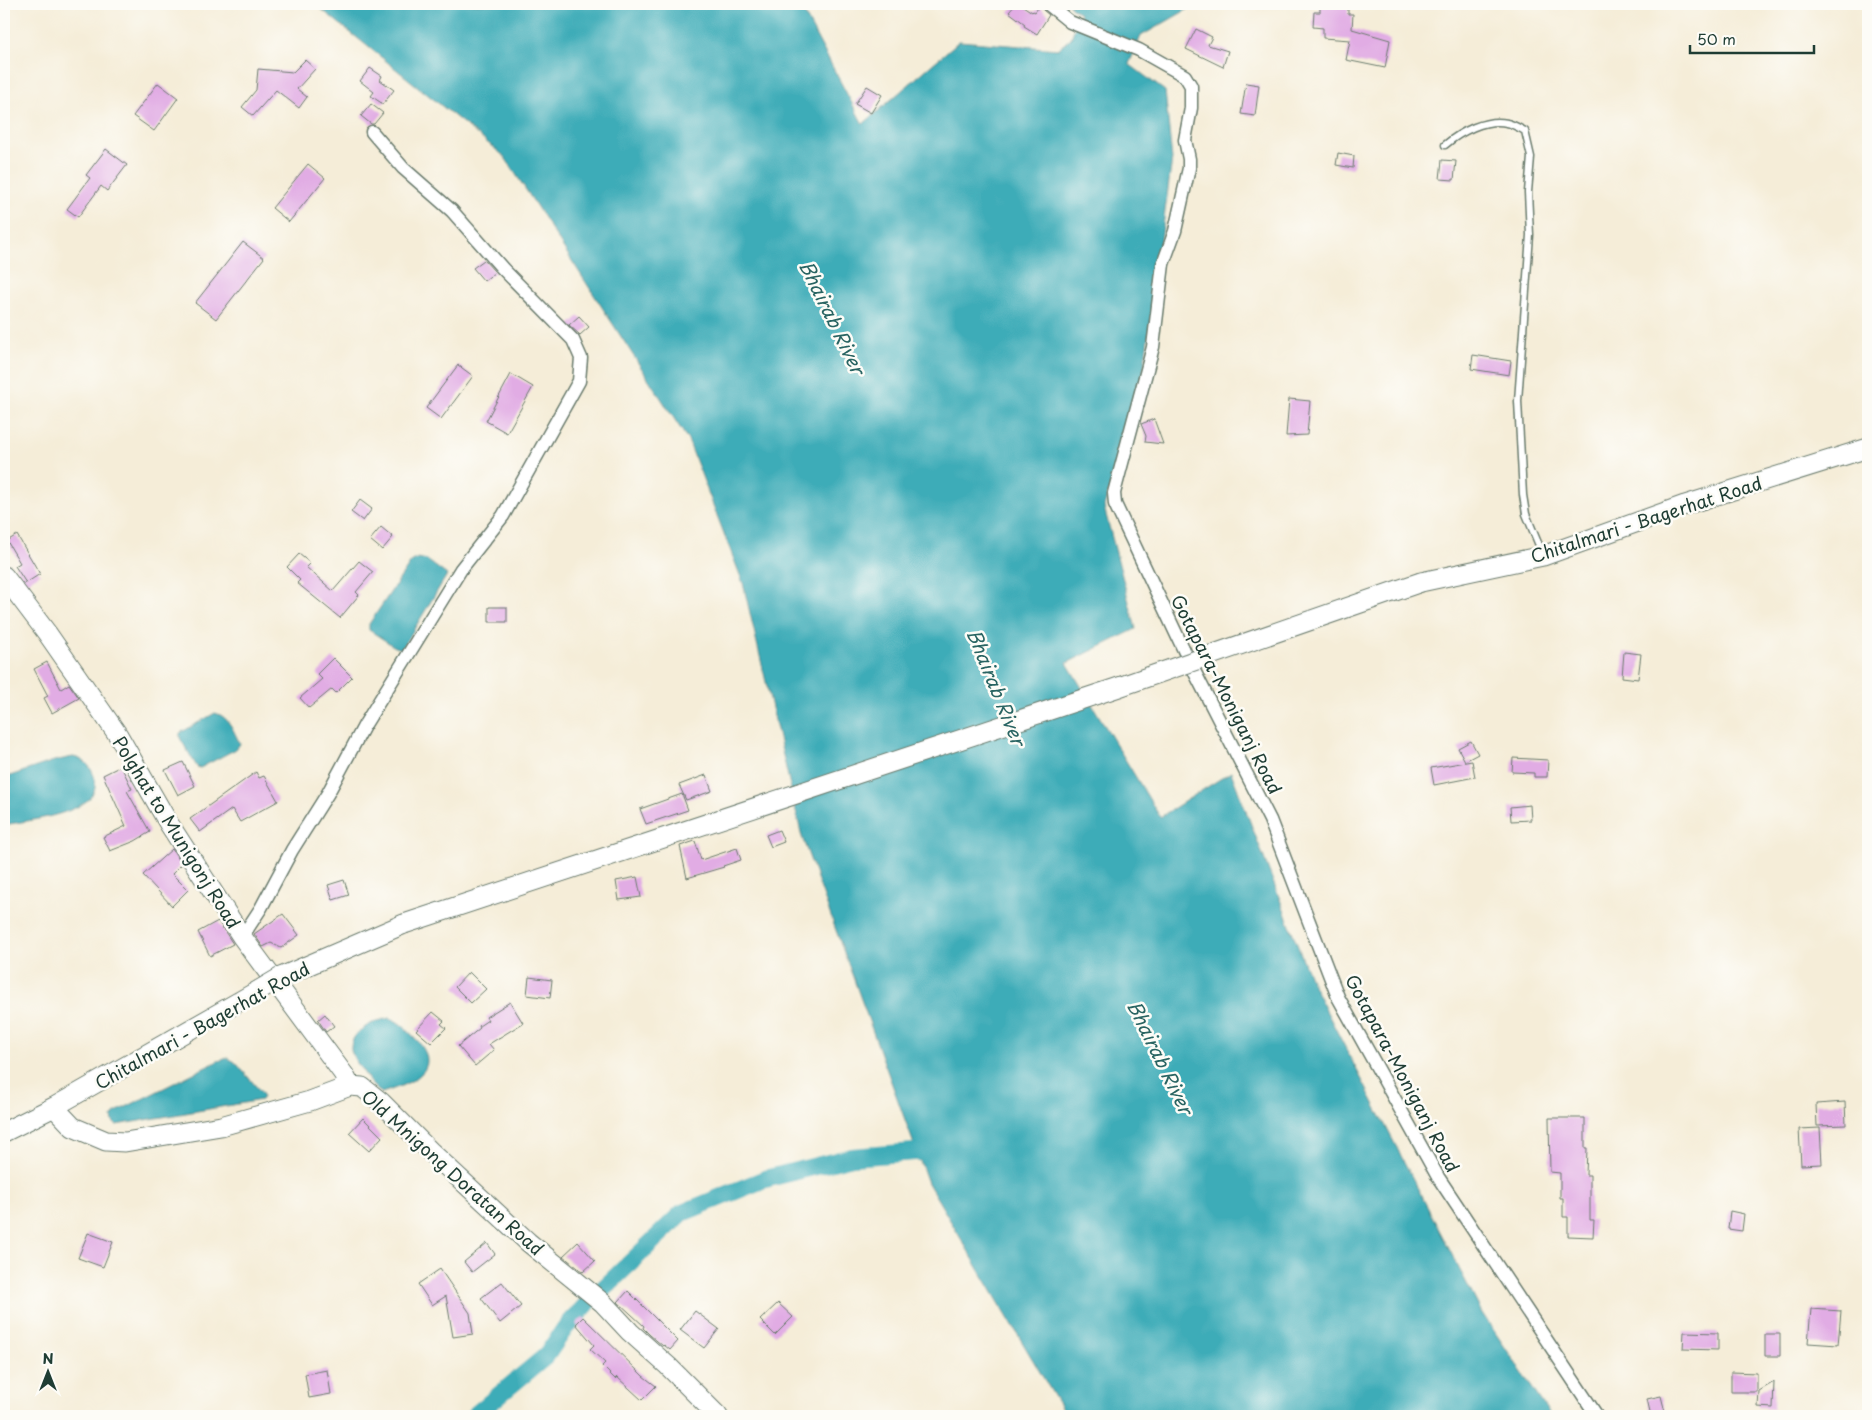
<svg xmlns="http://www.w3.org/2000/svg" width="1872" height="1420" viewBox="0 0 1872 1420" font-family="'Playpen Sans',sans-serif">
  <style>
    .water { fill: #3cacb8; stroke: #2e7476 }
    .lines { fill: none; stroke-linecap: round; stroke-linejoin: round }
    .canal { stroke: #3cacb8; stroke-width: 18 }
    .building { fill: #e1ace4 }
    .lane-casing { stroke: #6a7b6d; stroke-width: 9 }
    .street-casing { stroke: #6a7b6d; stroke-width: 15 }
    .secondary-casing { stroke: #6a7b6d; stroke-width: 21 }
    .lane { stroke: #fff; stroke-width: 6 }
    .street { stroke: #fff; stroke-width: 12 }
    .secondary { stroke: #fff; stroke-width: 19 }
    .secondary-bridge-casing { stroke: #6a7b6d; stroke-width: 21; stroke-linecap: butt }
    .secondary-bridge { stroke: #fff; stroke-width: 19 }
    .labels { text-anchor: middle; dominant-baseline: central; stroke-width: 5; stroke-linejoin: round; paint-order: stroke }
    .street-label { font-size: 18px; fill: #1f3d34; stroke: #fdfcf7 }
    .water-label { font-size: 19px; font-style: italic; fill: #296462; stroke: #fdfcf7 }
  </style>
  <rect width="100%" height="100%" fill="#fdfcf7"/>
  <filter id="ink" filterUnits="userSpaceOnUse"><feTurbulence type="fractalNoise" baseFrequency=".02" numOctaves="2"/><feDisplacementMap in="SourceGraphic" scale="10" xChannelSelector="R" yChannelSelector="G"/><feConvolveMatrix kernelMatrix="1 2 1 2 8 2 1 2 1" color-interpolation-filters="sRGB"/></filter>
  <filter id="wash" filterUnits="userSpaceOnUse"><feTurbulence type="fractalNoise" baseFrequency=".0096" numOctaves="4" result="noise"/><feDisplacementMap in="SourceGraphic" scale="20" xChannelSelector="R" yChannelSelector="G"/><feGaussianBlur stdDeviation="1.12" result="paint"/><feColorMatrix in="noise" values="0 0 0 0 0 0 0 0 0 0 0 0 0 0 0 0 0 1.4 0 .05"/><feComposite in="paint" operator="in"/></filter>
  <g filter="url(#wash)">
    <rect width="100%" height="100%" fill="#f5edd8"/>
    <path class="water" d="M315,4h484l64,120 96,-83 99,8 13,-11 9,-25 -8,-5 -4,-4h129l-56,32 -12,28 36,27 7,68 -30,224 -38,124 32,122 -69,34 93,154 71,-45 81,211 170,330 69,103h-485l-138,-233 -126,-346 -59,-254 -55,-143 -184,-284z
      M418,558l9,2 20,15 -45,74 -7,-2 -26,-17v-6l42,-62z
      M215,713c14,3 19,19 25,31l-4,5 -36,19 -3,-1 -17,-29v-5z
      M73,757c11,2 17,8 21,19 13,38 -67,44 -90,49v-47l50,-17z
      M390,1018c12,5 18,13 27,22 28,32 -9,44 -35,53 -9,-5 -12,-11 -18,-20 -5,-7 -14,-18 -13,-27 2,-17 26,-26 39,-28z
      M228,1058l7,4 27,31 1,4 -2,3 -145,25 -3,-3 -1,-5 6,-6 100,-50z"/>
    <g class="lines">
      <path class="canal" d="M603,1289l79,-76 83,-34 87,-22 87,-7
        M474,1416l72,-60 19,-28 22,-24"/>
    </g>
    <g id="blocks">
      <path class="building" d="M1016,4h4l12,8 1,-1 2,1 5,-7 3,5 6,5 -12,19 -13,-8 1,-2 -16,-12z
        M1320,4h28v10h5l-1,15 38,11 -5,28 -39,-8 4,-20 -27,-2v-10l-10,-1 1,-15h6z
        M1196,29l16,8 -4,8 20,6 -5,16 -37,-18z
        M305,60l10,9 -18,20 10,8 -8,11 -23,-18 -23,26 -11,-9 14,-17 2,-21 35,3z
        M370,68l12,8 -2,4 14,10 -11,14 -12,-8 3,-4 -14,-11z
        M158,83l20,15 -24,33 -21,-15z
        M1246,83l13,2 -4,31 -14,-2z
        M867,86l15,9 -11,18 -16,-9z
        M371,104l12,9 -9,11h-3l-10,-8z
        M106,149l21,16 -20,26 -6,-5 -23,31 -11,-8 23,-31 -4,-3z
        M1338,153l16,3 -1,12 -17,-3z
        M1442,160l14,1 -2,19 -14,-1z
        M308,164l17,14 -36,44 -17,-14z
        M243,242l21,16 -48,61 -21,-16z
        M484,260l11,12 -11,9 -11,-13z
        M579,316l10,11 -9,8 -11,-10z
        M1473,355l38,6 -2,14 -38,-6z
        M458,365l15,11 -32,43 -15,-11z
        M511,374l22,13 -26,46 -21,-12z
        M1289,399l21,2 -3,34 -21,1z
        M1154,419l9,25 -18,-2 1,-6 -5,-12z
        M360,500l12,9 -9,12 -12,-9z
        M381,527l12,10 -11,13 -12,-10z
        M17,535l23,39 -14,9 -11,-17 5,-3 -13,-22z
        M299,554l11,9 -4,4 27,24 26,-30 14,11 -17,20 3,3 -19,23 -43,-35 3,-3 -13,-13z
        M489,607h18v15h-18z
        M1624,652l17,2 -3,25 -16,-2z
        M333,658l19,19 -16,16 -4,-4 -23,19 -9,-10 22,-19 -5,-5z
        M47,662l14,27 8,-5 10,14 -27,15 -8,-15 4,-2 -14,-27z
        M1471,741l7,13 -13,7 -7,-13z
        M1513,758l35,2 -1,17h-13v-4l-22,-1z
        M1472,761l3,16 -41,8 -3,-17z
        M183,762l12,24 -17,9 -13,-25z
        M121,766l11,23 -5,2 23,41 -15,9 -25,10 -7,-14 23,-11 -23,-51z
        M256,772l3,6 5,-2 14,25 -38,21 -8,-13 -32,23 -10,-13z
        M706,775l6,16 -26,9 -7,-15z
        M682,794l6,16 -42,14 -6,-15z
        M1530,805l1,15 -20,1 -1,-14z
        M779,830l5,12 -13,5 -5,-12z
        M695,841l6,19 36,-12 4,12 -18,6 1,1 -37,11 -7,-32z
        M172,849l10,15 -10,10 16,16 -16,16 -29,-31z
        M637,877l4,20 -22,3 -3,-19z
        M344,880l5,15 -16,5 -5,-15z
        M283,914l16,21 -18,13 -10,-5 -8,4 -9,-13z
        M218,921l15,23 -23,12 -12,-24z
        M469,972l17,17 -15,14 -16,-16z
        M529,977l23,3 -2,18 -23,-3z
        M510,1002l13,21 -34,21 5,6 -19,16 -17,-20 22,-18 -1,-2 9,-6 -2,-3z
        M433,1012l11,9 -3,3 5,4 -15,15 -15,-13z
        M325,1014l9,12 -8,6 -8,-12z
        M1845,1102l1,23 -29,1 -1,-22z
        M363,1118l19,19 -13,14 -20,-18z
        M1549,1118h36v30h2l-1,27h4v45h4l-1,17 -25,-1v-19h-5v-19h-3v-25l-10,-1z
        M1820,1128l2,36 -21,1 -2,-36z
        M1730,1211l14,3 -2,17 -14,-2z
        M88,1233l25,9 -10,25 -25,-9z
        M578,1242l17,19 -12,11 -20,-16z
        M487,1243l8,11 -23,18 -8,-10z
        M440,1269l30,44 3,21 -20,3 -7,-41 -14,9 -14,-21z
        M502,1282l19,24 -21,17 -19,-25z
        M628,1291l50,50 -8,9 -6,-5 -1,1 -13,-11 -7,-7 1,-2 -26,-24z
        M778,1303l15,14 -18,18 -15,-15z
        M1811,1309l30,2 -3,34 -30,-2z
        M695,1311l24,18 -15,19 -24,-18z
        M583,1317l60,59 13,10 -14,14 -25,-23 -2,2 -13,-13 3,-3 -15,-14 4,-4 -18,-21z
        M1684,1332l34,1v17l-35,-1z
        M1765,1334h15v22h-15z
        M327,1370l4,24 -22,4 -4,-24z
        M1731,1372l26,1v19h-26z
        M1774,1382l-1,26 -15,-1 1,-16z
        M1661,1396l5,20h-15l-4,-17z"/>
    </g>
  </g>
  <g filter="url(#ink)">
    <use href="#blocks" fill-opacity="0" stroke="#6a7b6d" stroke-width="1"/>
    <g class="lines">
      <g class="lane-casing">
        <path id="lane" d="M1445,145c15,-13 41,-27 62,-22 6,1 12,5 18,8l6,26 -3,35 2,43 -12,166 5,94 3,19 17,41"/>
      </g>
      <g class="street-casing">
        <path id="street" d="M1048,4l22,18 69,28 46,26 6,10v22l-6,32 4,19v9l-14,63 -12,33 -10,83 -39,146 1,11 75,159 80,157 68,177 100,180 159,239
          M242,937l19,-29 31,-58 36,-57 36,-67 97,-157 42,-53 76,-135 2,-23 -8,-18 -70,-71 -51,-58 -49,-43 -31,-36"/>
      </g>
      <g class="secondary-casing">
        <path id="secondary" d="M4,576l43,57 71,102 51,89 73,113 103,139 5,10
          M1421,582l122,-26 142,-51 183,-57
          M281,977l123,-53
          M54,1107l19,20 33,14 19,1 96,-16 89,-25 40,-15 12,1 19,15 49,49 98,91 75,61 27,29 38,34 50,50
          M4,1132l50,-25 200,-114"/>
      </g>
      <use href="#lane" class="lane"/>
      <use href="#street" class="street"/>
      <use href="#secondary" class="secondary"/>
      <g class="secondary-bridge-casing">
        <path id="secondary-bridge" d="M404,924l712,-236 305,-106
          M254,993l27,-16"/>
      </g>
      <use href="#secondary-bridge" class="secondary-bridge"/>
    </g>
  </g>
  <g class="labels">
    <g class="street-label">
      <text transform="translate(1646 519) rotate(-18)">Chitalmari - Bagerhat Road</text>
      <text transform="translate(1227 694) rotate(63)">Gotapara-Moniganj Road</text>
      <text transform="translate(177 832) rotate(58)">Polghat to Munigonj Road</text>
      <text transform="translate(202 1025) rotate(-29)">Chitalmari - Bagerhat Road</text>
      <text transform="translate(1403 1073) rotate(62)">Gotapara-Moniganj Road</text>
      <text transform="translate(453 1172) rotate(42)">Old Mnigong Doratan Road</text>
    </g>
    <g class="water-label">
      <text transform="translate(833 317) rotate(64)">Bhairab River</text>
      <text transform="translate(997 687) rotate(68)">Bhairab River</text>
      <text transform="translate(1161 1057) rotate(64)">Bhairab River</text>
    </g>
  </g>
  <rect width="1872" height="1420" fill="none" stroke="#fdfcf7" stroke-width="20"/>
  <g transform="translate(48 1372)" stroke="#fdfcf7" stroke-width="4" paint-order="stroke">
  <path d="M0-4L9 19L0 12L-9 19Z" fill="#1f3d34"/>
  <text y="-8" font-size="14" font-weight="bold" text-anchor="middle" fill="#1f3d34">N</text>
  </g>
  <path d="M1690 45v8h124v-8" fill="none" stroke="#1f3d34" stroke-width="2.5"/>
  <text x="1697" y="45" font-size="15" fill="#1f3d34" stroke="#fdfcf7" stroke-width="4" paint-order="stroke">50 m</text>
</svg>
